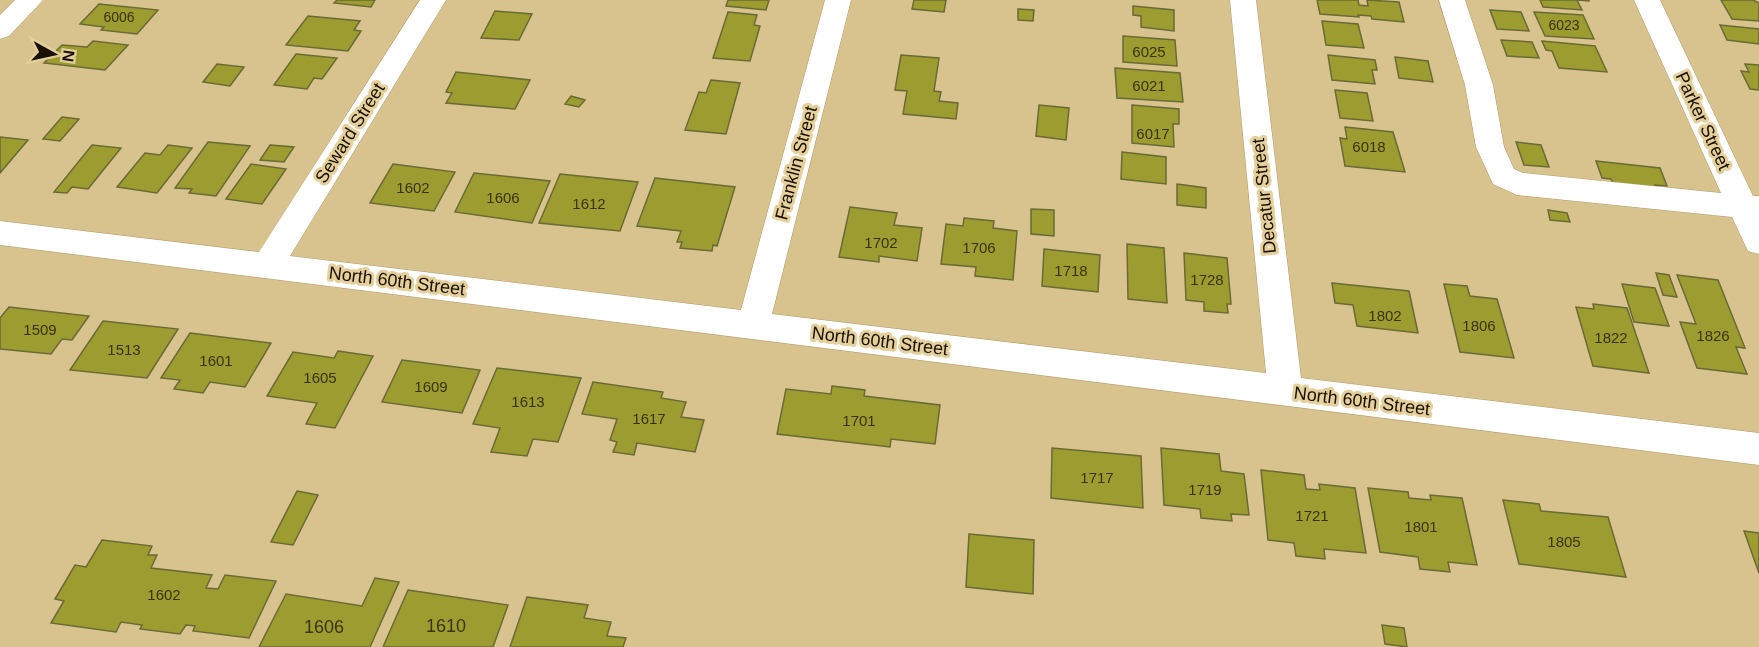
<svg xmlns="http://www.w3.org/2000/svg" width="1759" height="647" viewBox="0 0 1759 647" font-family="Helvetica,sans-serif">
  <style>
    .building { fill: #9d9c30; stroke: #6a6a36; stroke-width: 1.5 }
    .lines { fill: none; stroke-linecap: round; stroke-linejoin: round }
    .minor-casing { stroke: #af9b67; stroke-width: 1 }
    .minor { fill: #fff; fill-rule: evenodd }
    .labels { text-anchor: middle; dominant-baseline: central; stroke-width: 6; stroke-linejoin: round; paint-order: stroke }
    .far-number-label { font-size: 14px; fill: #3a340c }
    .number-label { font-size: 15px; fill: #3a340c }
    .street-label { font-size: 18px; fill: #191100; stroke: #e5d09b }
    .near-number-label { font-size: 18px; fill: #3a340c }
  </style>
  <rect width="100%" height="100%" fill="#d8c38e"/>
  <path class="building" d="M337,0h38l-4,7 -37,-4z
    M728,0h41l-3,10 -40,-4z
    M914,0h32l-2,12 -32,-3z
    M1317,0h41l1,5 9,1 -1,-6 32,2 5,20 -32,-3 -1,-3 -13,-1 1,2 -39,-3z
    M1540,0h49v1l-12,-1 5,10 -39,-3z
    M1721,0h32l6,3v18l-27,-2z
    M99,4l59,6 -21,24 -36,-4 3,-3 -24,-3z
    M1133,6l41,4v21l-33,-4v-11l-8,-1z
    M1018,9l16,1 -1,11 -15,-1z
    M1490,10l31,2 8,19 -32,-2z
    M495,11l37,3 -13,26 -38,-2z
    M728,12l29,3 -3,10 6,1 -10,35 -37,-3z
    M1534,12l49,3 11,24 -49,-3z
    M308,16l52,5 -6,9 7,1 -13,20 -62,-6z
    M1322,21l36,3 6,24 -38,-3z
    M1720,25l39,4v15l-32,-4z
    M1123,36l52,4 2,26 -54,-4z
    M1501,40l31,2 7,16 -32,-2z
    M93,41l35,4 -23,25 -61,-7 18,-18 25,2z
    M1542,41l53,5 12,26 -48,-4 -7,-17 -6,-1z
    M296,54l41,4 -15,21 -8,-1 -7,11 -33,-4z
    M901,55l38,3 -5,33 7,1 -2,9 19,2 -2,16 -53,-5 4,-23 -12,-1z
    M1328,55l47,5 2,10h-5l3,14 -43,-4z
    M1395,57l33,4 5,21 -34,-4z
    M217,64l27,3 -14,19 -27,-4z
    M1745,64l14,1v25l-9,-1 -9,-18 8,1z
    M1115,68l65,5 3,29 -66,-4z
    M456,72l74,8 -15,29 -69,-6 6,-10 -6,-1z
    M711,80l29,3 -14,51 -41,-4 14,-38 7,1z
    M1335,90l32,3 6,28 -33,-3z
    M571,96l14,4 -6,7 -14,-3z
    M1039,105l30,3 -3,32 -30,-4z
    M1132,105l47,4v15h-6l1,23 -42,-4z
    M62,117l17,2 -19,22 -17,-2z
    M1345,127l48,5 12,40 -60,-6 -5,-28 7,1z
    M0,137l28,3 -28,33z
    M208,142l42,4 -34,50 -27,-3 3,-4 -17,-1z
    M1516,142l25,3 8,22 -25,-2z
    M92,145l29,3 -33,41 -16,-2 -5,6 -13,-1z
    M168,145l24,3 -35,45 -40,-6 28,-34 15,2z
    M270,145l24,2 -10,15 -24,-2z
    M1122,152l44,5v27l-45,-5z
    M1596,161l64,7 7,18 -12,-1 2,5 -43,-5 -3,-6 -9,-1z
    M251,164l35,5 -24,35 -36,-5z
    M393,164l62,8 -21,39 -64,-8z
    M474,173l76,8 -18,42 -77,-11z
    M560,174l78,8 -18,49 -81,-8z
    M655,178l80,9 -18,59 -4,-1 -1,6 -32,-3 2,-6h-5l4,-11 -44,-5z
    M1177,184l29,4v20l-29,-3z
    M850,207l47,6 -3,12 28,3 -5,33 -38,-5v6l-40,-5z
    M1031,209l23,1v26l-23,-2z
    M1548,210l19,3 3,9 -20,-2z
    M964,218l30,3 -1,7 24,3 -4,49 -38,-4 1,-9 -35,-3 5,-40 17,2z
    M1127,244l37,4 3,55 -39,-4z
    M1044,249l56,6 -2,37 -56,-6z
    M1184,253l43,5 4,46h-4l1,9 -24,-2v-9l-18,-2z
    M1656,273l13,2 8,22 -14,-2z
    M1677,275l41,5 27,68 -9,-1 11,27 -50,-6 -17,-46 16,2z
    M1332,283l77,8 9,42 -61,-7 -4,-21 -18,-2z
    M1444,284l23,2 3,10 27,3 17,59 -54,-6z
    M1622,284l33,4 14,38 -35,-4z
    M1593,304l34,4 22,65 -56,-7 -17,-59 18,2z
    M9,307l80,9 -17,24 -10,-1 -11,15 -51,-5v-31z
    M103,321l75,8 -31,49 -77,-8z
    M190,333l81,10 -26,44 -35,-5 -7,11 -29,-4 6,-9 -19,-2z
    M338,351l35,5 -38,72 -29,-4 11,-21 -50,-7 26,-44 41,6z
    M402,360l78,10 -18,43 -80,-11z
    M497,368l84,10 -23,64 -25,-3 -6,17 -36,-4 9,-24 -27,-4z
    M593,382l70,10 -2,6 25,4 -5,15 23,3 -9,32 -58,-9 -3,12 -21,-3 4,-10 -7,-2 7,-21 -35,-5z
    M832,386l33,4 -1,6 76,9 -5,39 -44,-5 -1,8 -113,-13 9,-45 45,5z
    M1052,448l89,8 2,52 -92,-10z
    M1161,448l58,6 2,17 23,3 5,41 -18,-1 1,7 -31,-3 -1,-9 -36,-4z
    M1261,470l43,5 2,14 14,1 -1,-6 36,4 11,65 -42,-4 1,10 -29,-3 -2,-13 -26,-3z
    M1368,488l40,4 1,6 22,2 -1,-5 32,3 15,67 -29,-3 2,10 -30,-3 -2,-12 -38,-5z
    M297,491l21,4 -25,50 -22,-3z
    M1503,500l36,4 2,7 67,6 18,60 -107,-13z
    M1744,531l15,2v40z
    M969,534l65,6 -1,54 -67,-7z
    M102,540l50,6 -4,9h9l-6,13 61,7 -6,13 12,1 7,-14 51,6 -27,57 -56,-7 2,-5 -9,-1 -6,9 -40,-5 2,-4 -21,-3 -5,10 -65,-9 13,-22 -9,-2 20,-34 11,2z
    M375,578l24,4 -29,65h-111l27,-53 76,12z
    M408,590l100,15 -15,42h-110z
    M527,597l61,8 -4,13 27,4 -4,14 19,2 -3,9h-113z
    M1382,625l22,3 3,19 -22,-3z"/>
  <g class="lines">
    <g class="minor-casing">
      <path id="minor" d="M15,0h28l-34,36 -9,3v-24z
        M420,0h26l-156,256 451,54 84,-310h26l-79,314 494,59 -36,-373h26l45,378 458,55v32l-1759,-220v-24l259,31z
        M1439,0h26l28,85 11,62 10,22 9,4 198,20 -87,-193h26l93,196h6v58l-11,-3 -16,-34 -215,-22 -24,-11 -17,-37 -11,-62z"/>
    </g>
    <use href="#minor" class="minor"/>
  </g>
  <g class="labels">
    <g class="far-number-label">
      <text x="119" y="17">6006</text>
      <text x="1564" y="25">6023</text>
    </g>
    <g class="number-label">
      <text x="1149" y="51">6025</text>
      <text x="1149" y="85">6021</text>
      <text x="1153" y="133">6017</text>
      <text x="1369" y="146">6018</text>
      <text x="413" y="187">1602</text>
      <text x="503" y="197">1606</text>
      <text x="589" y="203">1612</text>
      <text x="881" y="242">1702</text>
      <text x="979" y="247">1706</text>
      <text x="1071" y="270">1718</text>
      <text x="1207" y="279">1728</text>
      <text x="1385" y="315">1802</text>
      <text x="1479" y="325">1806</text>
      <text x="40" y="329">1509</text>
      <text x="1713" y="335">1826</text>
      <text x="1611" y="337">1822</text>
      <text x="124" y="349">1513</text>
      <text x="216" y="360">1601</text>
      <text x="320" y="377">1605</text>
      <text x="431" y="386">1609</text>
      <text x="528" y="401">1613</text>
      <text x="649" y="418">1617</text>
      <text x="859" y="420">1701</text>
      <text x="1097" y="477">1717</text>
      <text x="1205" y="489">1719</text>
      <text x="1312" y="515">1721</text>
      <text x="1421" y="526">1801</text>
      <text x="1564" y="541">1805</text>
      <text x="164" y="594">1602</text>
    </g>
    <g class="street-label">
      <text transform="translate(1703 121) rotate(65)">Parker Street</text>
      <text transform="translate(350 133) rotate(-58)">Seward Street</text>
      <text transform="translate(796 163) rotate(-75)">Franklin Street</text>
      <text transform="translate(1264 196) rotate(-96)">Decatur Street</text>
      <text transform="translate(397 281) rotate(7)">North 60th Street</text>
      <text transform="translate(880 341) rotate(7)">North 60th Street</text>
      <text transform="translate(1362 401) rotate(7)">North 60th Street</text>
    </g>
    <g class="near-number-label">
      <text x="446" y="626">1610</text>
      <text x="324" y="627">1606</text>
    </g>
  </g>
  <g transform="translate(54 54) rotate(98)" stroke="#e5d09b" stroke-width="4.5" paint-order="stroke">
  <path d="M0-4.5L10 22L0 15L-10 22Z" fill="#191100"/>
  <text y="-9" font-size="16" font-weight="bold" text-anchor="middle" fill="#191100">N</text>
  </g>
</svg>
